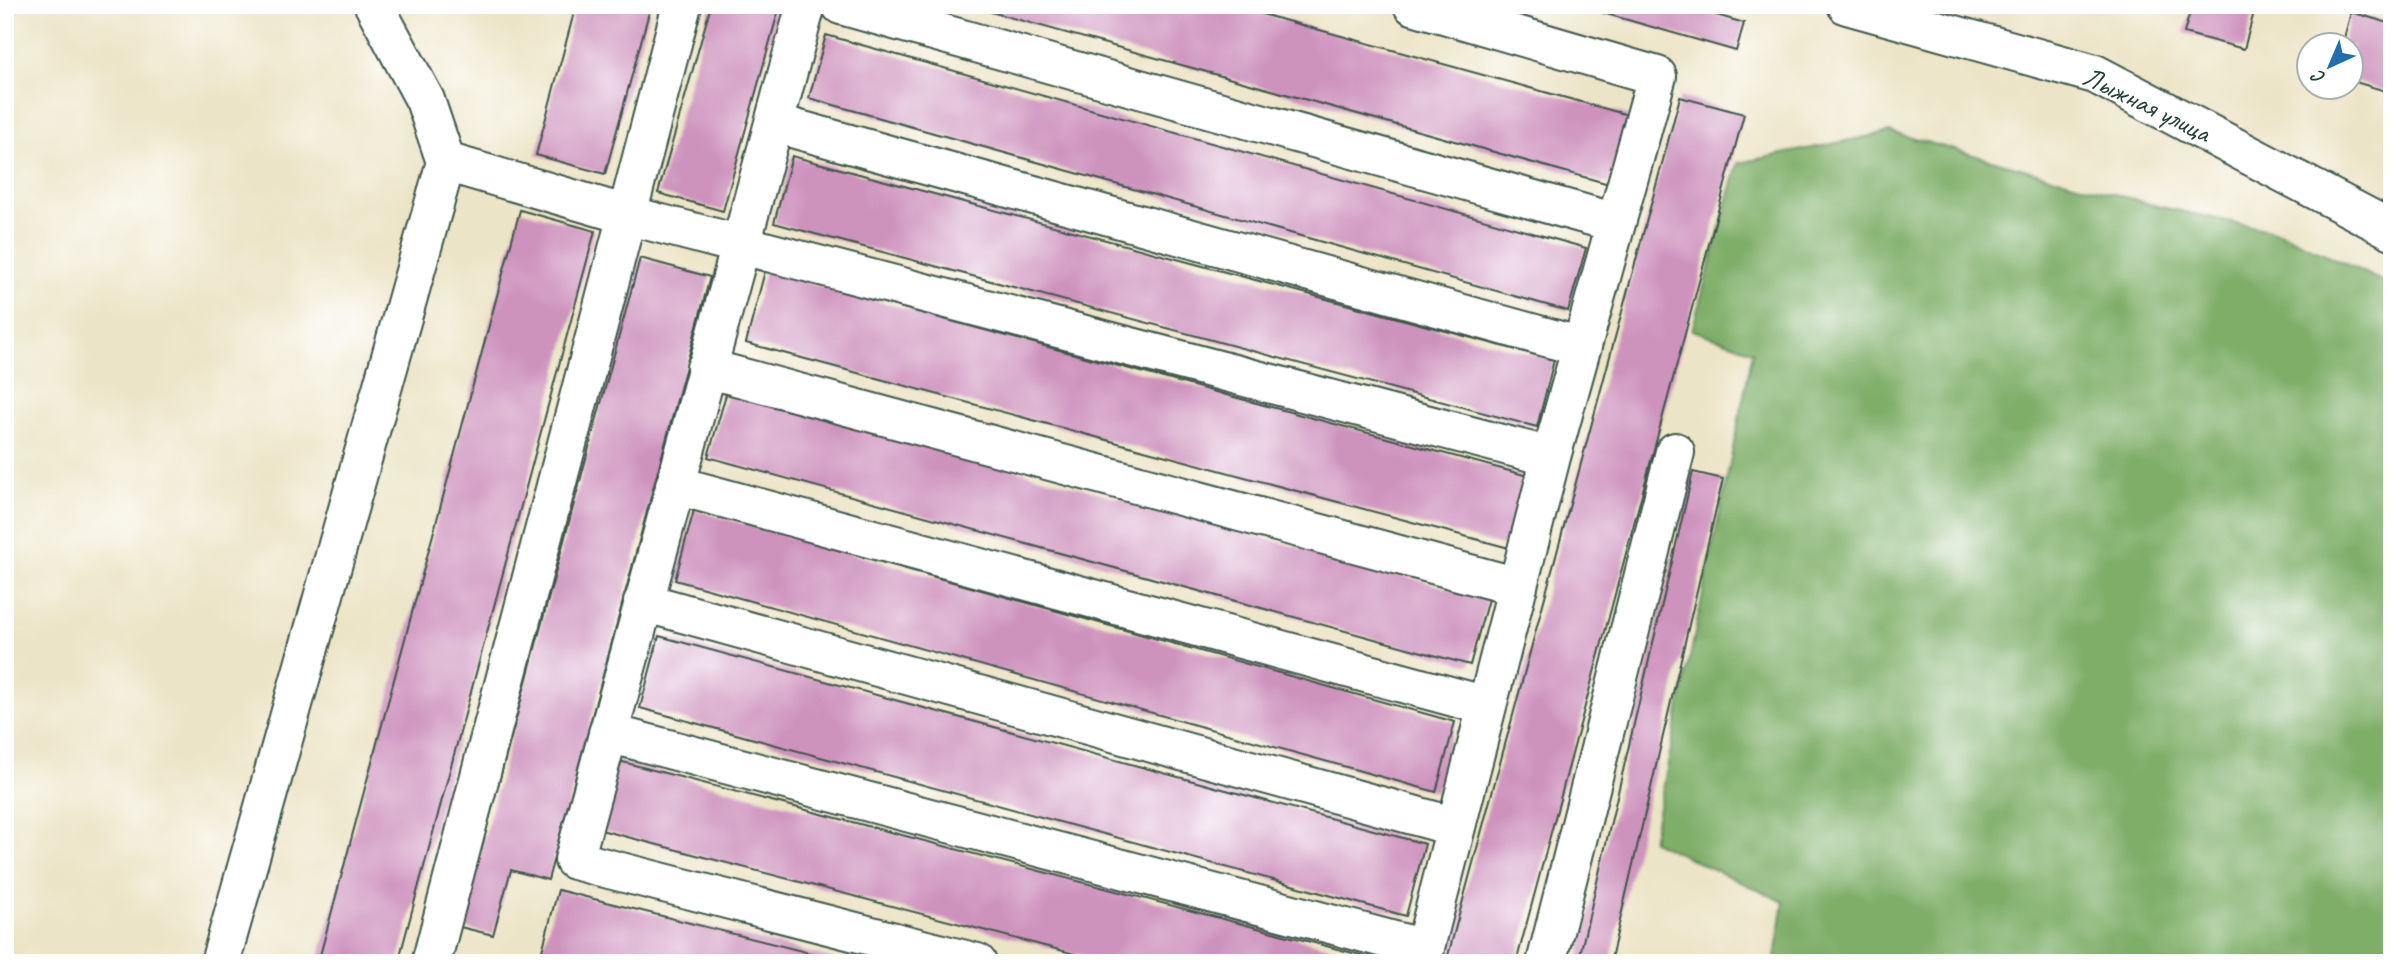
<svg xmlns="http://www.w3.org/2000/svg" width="2397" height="968" viewBox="0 0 2397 968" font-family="Caveat,sans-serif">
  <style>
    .forest { fill: #7eae68; stroke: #4e764e; stroke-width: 2 }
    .building { fill: #ce93bd }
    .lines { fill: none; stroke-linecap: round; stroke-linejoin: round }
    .minor-casing { stroke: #3e564a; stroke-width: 42 }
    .minor { stroke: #fff; stroke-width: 38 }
    .labels { text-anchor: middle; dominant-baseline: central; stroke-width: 5; stroke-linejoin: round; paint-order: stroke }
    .street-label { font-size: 28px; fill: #1f3d34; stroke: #fff }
  </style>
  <rect width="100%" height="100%" fill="#fff"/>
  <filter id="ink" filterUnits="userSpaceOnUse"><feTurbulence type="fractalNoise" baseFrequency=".0143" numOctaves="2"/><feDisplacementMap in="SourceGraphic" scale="14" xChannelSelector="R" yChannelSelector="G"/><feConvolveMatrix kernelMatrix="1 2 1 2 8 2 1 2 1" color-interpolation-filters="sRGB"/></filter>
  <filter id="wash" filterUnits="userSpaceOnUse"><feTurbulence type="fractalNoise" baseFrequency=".00686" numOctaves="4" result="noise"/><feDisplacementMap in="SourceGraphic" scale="28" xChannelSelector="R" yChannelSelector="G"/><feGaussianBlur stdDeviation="1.57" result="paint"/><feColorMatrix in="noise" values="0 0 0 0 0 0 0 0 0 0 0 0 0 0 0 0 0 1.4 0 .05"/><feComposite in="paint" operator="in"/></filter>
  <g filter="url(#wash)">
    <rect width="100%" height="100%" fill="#ece4c6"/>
    <path class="forest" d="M1890,132l271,75 118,25 113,54v677h-618l10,-61 -132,-61 101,-490 -61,-21 46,-167z"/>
    <g id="blocks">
      <path class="building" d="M576,5h75l-46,169 -69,-19z
        M711,5h69l-57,206 -65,-18z
        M966,5h263l399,110 -19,69z
        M1682,5l62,18 -8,28 -157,-45z
        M2192,5h64l-12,44 -60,-16z
        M2351,12l41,12v69l-40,-12v-35h-10z
        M826,35l760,213 -18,63 -759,-213z
        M1680,97l64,17 -228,849h-70z
        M792,156l762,204 -17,67 -763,-204z
        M520,210l75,21 -197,732h-80z
        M640,258l70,19 -162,603 -37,-10 -18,65 -33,-8z
        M765,271l763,205 -19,72 -763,-205z
        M727,391l761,208 -18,66 -762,-208z
        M1693,472l30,7 -113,484h-32z
        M694,510l761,212 -19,70 -761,-212z
        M659,636l766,208 -19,72 -766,-208z
        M615,760l772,202v1h-278l-512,-134z
        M558,890l288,72v1h-274l-31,-8z"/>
    </g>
  </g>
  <g filter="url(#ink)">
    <use href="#blocks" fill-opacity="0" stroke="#3e564a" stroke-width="2"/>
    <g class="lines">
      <g class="minor-casing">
        <path id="minor" d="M806,5l-232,855 403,103
          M841,5l775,218
          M1413,5l244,71 -106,381
          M1847,5l248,69 297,156
          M774,123l808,224
          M446,162l181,53 924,242 -130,506
          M706,368l812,219
          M675,485l812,221
          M643,602l813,225
          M608,733l817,216
          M220,963l226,-801 -21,-62 -51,-95
          M431,963l251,-958
          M1546,963l129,-511"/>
      </g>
      <use href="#minor" class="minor"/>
    </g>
  </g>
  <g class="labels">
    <g class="street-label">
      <text transform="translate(2147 104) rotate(26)">Лыжная улица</text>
    </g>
  </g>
  <rect width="2397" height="968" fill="none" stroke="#fff" stroke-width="28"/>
  <g transform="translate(2330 66) rotate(224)"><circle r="33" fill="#ffffff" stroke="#a5b1ae" stroke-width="2"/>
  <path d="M0-5L12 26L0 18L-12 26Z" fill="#1f6fb2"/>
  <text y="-10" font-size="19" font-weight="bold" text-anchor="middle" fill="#1f3d34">С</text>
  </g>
</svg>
